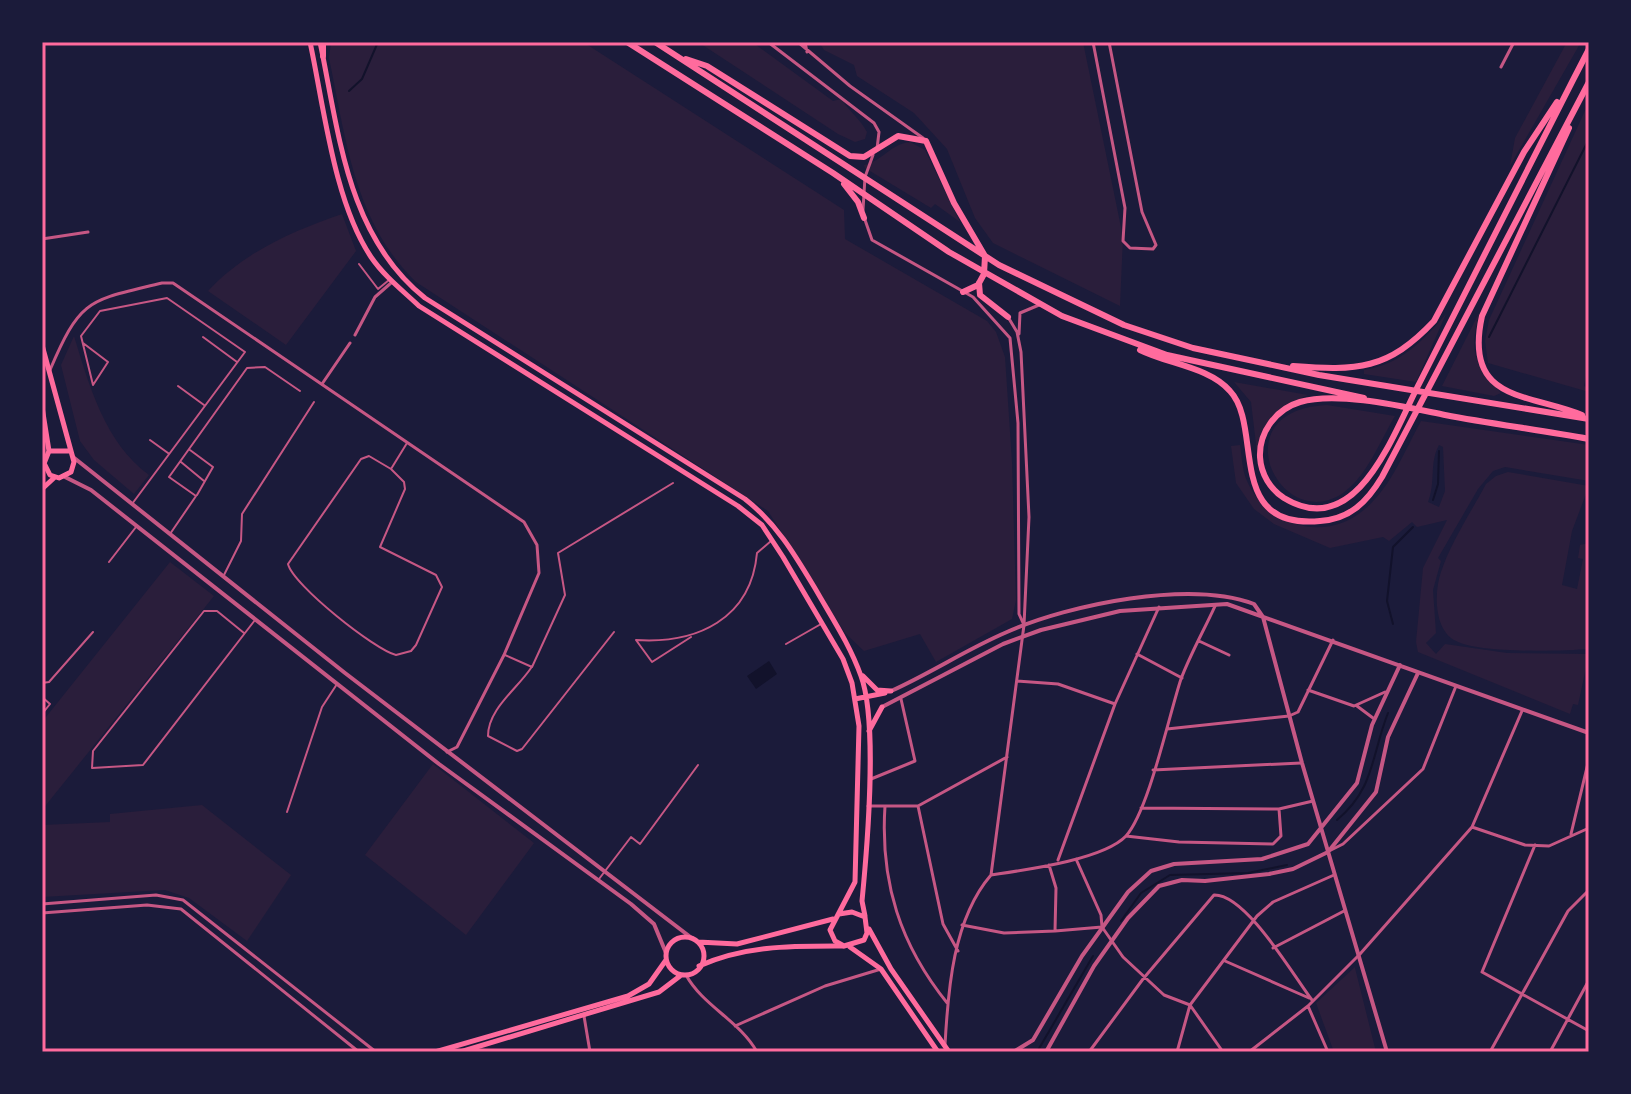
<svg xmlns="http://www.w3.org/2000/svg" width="1631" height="1094" viewBox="0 0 1631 1094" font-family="Raleway,sans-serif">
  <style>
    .green { fill: #2a1e3b; fill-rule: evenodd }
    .water { fill: #12122b }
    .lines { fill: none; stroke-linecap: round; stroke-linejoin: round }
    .stream { stroke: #12122b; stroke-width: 2 }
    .service { stroke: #c65784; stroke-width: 2 }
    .pedestrian { stroke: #c65784; stroke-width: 3 }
    .minor { stroke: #c65784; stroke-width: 3 }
    .tertiary { stroke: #c65784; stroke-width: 4 }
    .secondary { stroke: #ff6b9d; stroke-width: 5 }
    .primary { stroke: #ff6b9d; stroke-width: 5 }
    .trunk { stroke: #ff6b9d; stroke-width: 6 }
    .neatline { fill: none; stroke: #ff6b9d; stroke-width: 3 }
  </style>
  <rect width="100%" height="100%" fill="#1b1b3a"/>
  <path class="green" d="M331,42h252l261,168 1,29 142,82 9,11 9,25 7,105 4,138 -4,19 -76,43 -16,-28 -56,17 -19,-18 -77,-122 -352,-229c-62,-60 -70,-143 -87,-224z
    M698,42h54l81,59 8,-2c8,12 20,21 26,33l-2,7 -10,3 -17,-8z
    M819,42h264l40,195 -3,69 -127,-63 -18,-25 -28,-69 -33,-36 -57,-37 -3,-11 -30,-15z
    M1567,42h14l-71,124 5,-28z
    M1589,102v260l-5,24 5,2v4l-101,-29 -3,-22 4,-21z
    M910,142l15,8 35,72 -25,-18 -4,4 -66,-40 -1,-3c19,-4 26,-21 46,-23z
    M342,214l14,37 -70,94 -78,-54c36,-39 85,-60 134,-77z
    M1480,311c-11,40 -7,52 21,82l-7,3 -52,-10z
    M1446,314l-30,68 -52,-8v-4c37,-6 58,-28 82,-56z
    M74,336c15,49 31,107 75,139l-15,19 -40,-34 -14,-19 -19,-76z
    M1234,382l74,13c-38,16 -39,30 -50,66l-7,-59z
    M1327,405l68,11c-15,25 -28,60 -52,77 -63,43 -124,-83 -16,-88z
    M1421,421l168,24v36l-84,-14 -12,4 -15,18 -40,69 3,3 -8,29 3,43 -10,10 10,11 9,-10 62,9 82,1 -11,51 -5,-1 -3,10 -152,-62 -2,-10 7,-74 24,-48 -30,7 -5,-5 -23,19 -6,-4 -53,11 -56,-24 -20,-15 -18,-26 -5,-37 9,-1c2,12 2,25 7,36 20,46 80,62 118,28 26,-22 40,-59 56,-88zM1439,445l4,2 2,44 -6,16 -11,-5c8,-20 1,-39 11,-57z
    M1508,472l81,14 -17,45 -10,54 15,4 6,-30 -5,-1 2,-13 9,-2v106c-28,2 -112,5 -135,-9 -20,-12 -20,-48 -13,-68 10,-30 30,-60 45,-88l10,-8z
    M170,562l44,34 -172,214v-88z
    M433,764l101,79 -68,92 -101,-80z
    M202,805l89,70 -44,66 -58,-43 -24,-8 -123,7v-72l68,-3v-8z
    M1355,967v1l21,84h-42l-18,-49z"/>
  <path class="water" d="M769,661l8,13 -21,15 -9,-13z"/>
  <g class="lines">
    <path class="stream" d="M349,91l13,-12 16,-37
      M1489,337l100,-198
      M1433,500l5,-16 1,-33
      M1393,624l-6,-23 6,-54 20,-20
      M1337,820c38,-32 34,-64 51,-107
      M1121,921l20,-28 29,-18 78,-2 39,-8
      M1037,1052l56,-96"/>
    <path class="service" d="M359,264l19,25 11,-9
      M203,337l34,25
      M83,343l25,19 -15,23 -12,-49 19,-25 67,-13 78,54 -113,152
      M178,386l26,19
      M150,440l18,13
      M190,450l23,17 -16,28
      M181,462l23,19
      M391,469l13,13 1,7 -25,58 56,28 6,12 -26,58 -5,6 -15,4c-21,-5 -103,-70 -108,-91l73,-105 8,-3 22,13 16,-26
      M170,534l26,-38 -27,-19 78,-109 18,-1 35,24
      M109,562l27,-35
      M224,575l17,-34 1,-27 72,-112
      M244,633l-27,-22h-13l-111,140 -1,17 51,-3 112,-145
      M691,637l-39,25 -16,-22c61,4 115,-21 121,-87l14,-12
      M786,644l35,-20
      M505,655l27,12 33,-72 -7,-42 115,-70
      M531,668c-14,21 -43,41 -43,68l29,15 5,-2 92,-117
      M42,683l7,-1 44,-50
      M42,697l8,7 -8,10
      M287,812l35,-105 15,-23
      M599,879l32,-42 9,7 58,-79"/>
    <path class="pedestrian" d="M355,335l20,-38 16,-14
      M322,384l28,-41
      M871,779l44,-18 -14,-62"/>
    <path class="minor" d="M768,42l106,81 5,9 -2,17
      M798,42l52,44 73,52
      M805,42l2,10
      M1093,42l32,166 -2,33 7,7 23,1 3,-4 -14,-33 -33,-170
      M1501,67l13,-25
      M863,210l2,-33 8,-22
      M864,217l8,23 101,57 37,41 8,85 1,191 5,11
      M42,239l46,-7
      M1019,334l1,-21 19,-8
      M50,370c31,-73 39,-69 112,-87h11l351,239 13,23 2,28 -35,82 -47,92 -10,5
      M1199,641l30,14
      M1137,654l45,24
      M1017,681l41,3 57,20
      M1308,690l46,16 31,-14
      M1357,706l16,12
      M1167,729l122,-13 9,-4 35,-72
      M1153,770l148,-7
      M868,806h50l89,-49
      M885,806c-5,76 15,139 63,198
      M918,806l25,118 15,27
      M1141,808l138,1 34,-8
      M1472,827l53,18 24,1 40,-18
      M1571,834l18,-75
      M1126,836l53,6 94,2 8,-8 -2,-27
      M1535,845l-53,127 107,59
      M1331,850l12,-6 80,-75 33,-83
      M1076,859l25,56 1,12 21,30 41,38 26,10 33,47
      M1058,860l57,-156 44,-97
      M991,875l33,-250 5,-108 -8,-165 -4,-20 -9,-15
      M42,904l114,-9 27,5 193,152
      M42,913l105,-8 34,4 178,143
      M962,925l42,8 51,-2 1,-43 -7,-23
      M1055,931l47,-4
      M1273,948l71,-37
      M1225,961l84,37
      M686,975c17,31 54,46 71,77
      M1308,1006l20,46
      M584,1016l6,36
      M735,1026l90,-40 56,-17
      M945,1045c3,-55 8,-126 46,-170 33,-5 112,-15 135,-39 23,-26 43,-121 55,-157 9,-24 23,-49 34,-73
      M1089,1052l54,-73 71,-84c32,-1 79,80 98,105
      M1177,1052l13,-47 67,-89 16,-14 61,-27
      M1249,1052l59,-46 52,-52 112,-127 50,-116
      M1490,1052l78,-141 21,-21
      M1550,1052l39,-72"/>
    <path class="tertiary" d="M73,457l272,216 348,266
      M65,477l26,13 348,274 192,140 23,20 12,29
      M891,691c40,-18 76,-42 116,-59 63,-28 183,-52 247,-28l9,13 39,146 85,289
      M882,707l121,-63 38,-14 79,-19 107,-7 362,129
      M948,1051h67l18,-11 49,-84 46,-64 23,-21 23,-7 88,-5 46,-15 49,-61 15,-58 28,-60
      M1046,1052l48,-86 34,-48 31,-32 23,-6 23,1 64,-7 24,-5 35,-17 48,-60 12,-55 30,-64"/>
    <path class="secondary" d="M666 956a19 19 0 1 1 38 0a19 19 0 1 1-38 0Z
      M698,942l39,2 96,-25
      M699,966c47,-21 94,-20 144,-20
      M435,1052l193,-56 21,-12 17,-24
      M460,1052l199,-60 21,-16"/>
    <path class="primary" d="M310,42c14,65 24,160 61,215 13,19 31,33 48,49l319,200 24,19 21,32 60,102 9,24 7,43 -4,156 -25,48 5,11 9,5 20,-6 3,-7 -2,-16 -13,-5 -13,2
      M320,42c19,91 27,194 105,256l320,201c32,25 50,56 71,91 16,28 34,55 45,86 17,46 6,174 1,225l3,15
      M42,345l32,117 -3,10 -12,6 -9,-3 -6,-12
      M42,407l7,44
      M43,466l6,-15h19
      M42,489l13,-12
      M863,676l14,14 14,1
      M855,699l30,-6
      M869,731l13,-24
      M869,929l22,40 58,83
      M850,947l31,22 57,83"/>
    <path class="trunk" d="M323,42v14
      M627,42l206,131 116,79 113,64 105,39 197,43
      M655,42l344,223 125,60 69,23 126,27 270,44
      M1589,49l-16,31 -153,302c-26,49 -62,161 -136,116 -14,-9 -23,-24 -24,-41 -1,-25 16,-48 40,-55 38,-11 105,5 145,13 47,9 96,15 144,24
      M686,59l21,7 143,90 14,1 34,-21 28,5 28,62 31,53 -1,18 -6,11 -15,7
      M1569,128l-87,188c-19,86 46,77 100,99
      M844,184l14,18 6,16
      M979,283l1,12 28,22
      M1140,350c28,14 69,17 90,41 34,36 -6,139 90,130 30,-2 47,-19 62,-44l207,-395
      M1293,366c64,5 95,4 141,-45l90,-169 33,-50"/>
  </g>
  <rect width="1631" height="1094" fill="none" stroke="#1b1b3a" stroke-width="88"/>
  <rect x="44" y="44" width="1543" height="1006" class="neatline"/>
</svg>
